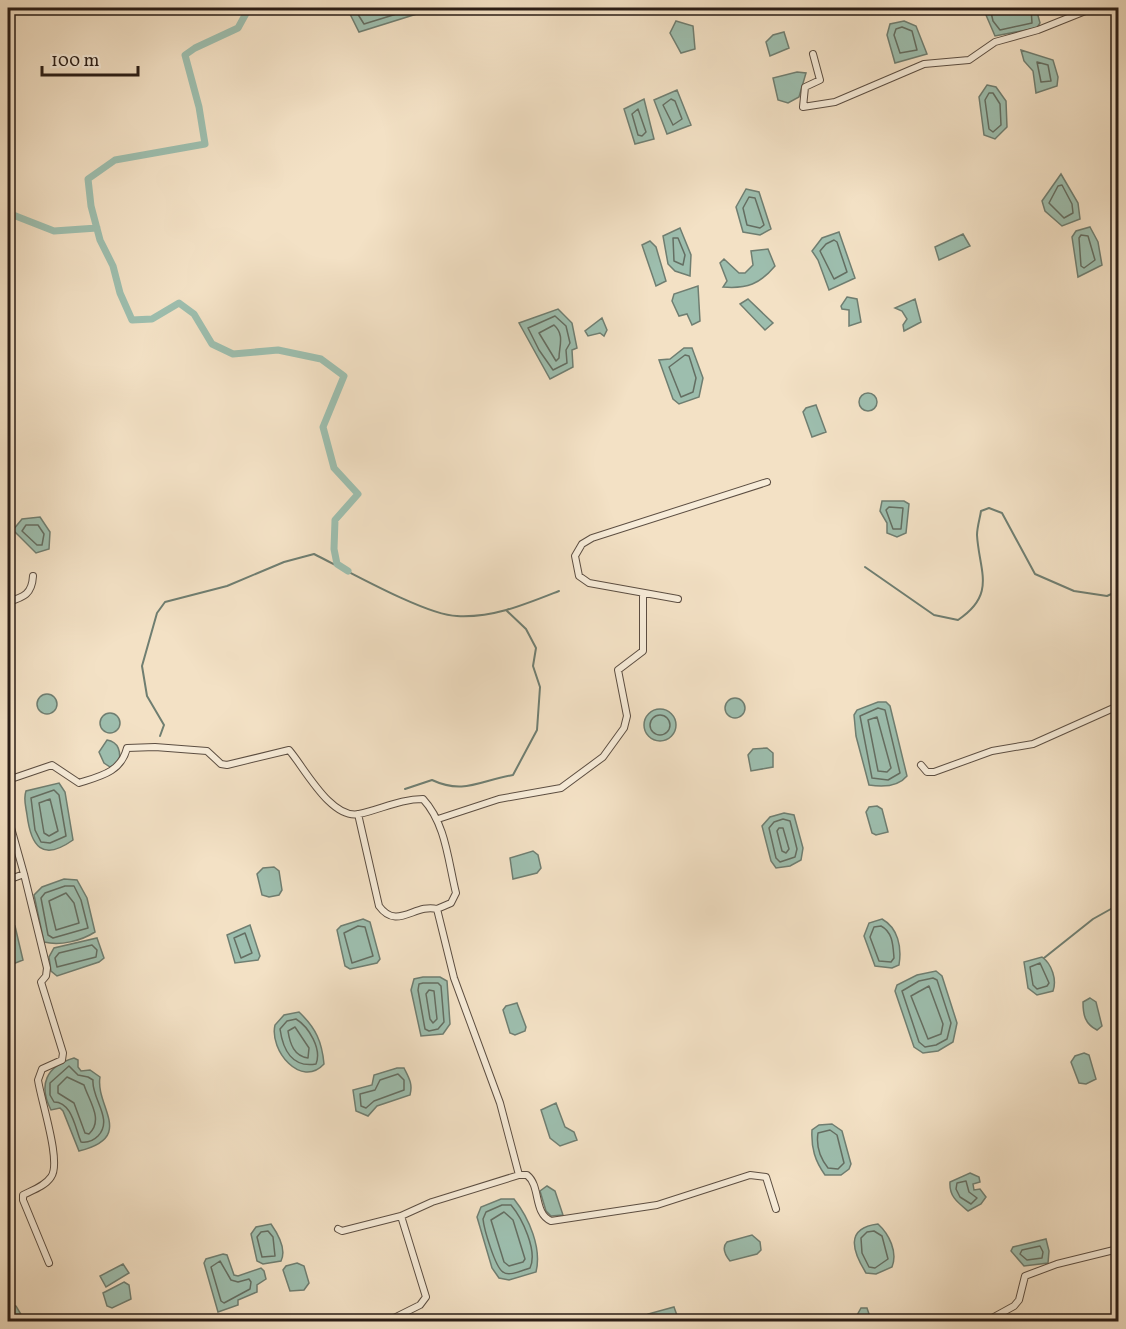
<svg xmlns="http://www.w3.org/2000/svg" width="1126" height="1329" viewBox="0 0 1126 1329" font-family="Vollkorn,serif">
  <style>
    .water { fill: #9dbeae; stroke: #6f7e71; stroke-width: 1.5 }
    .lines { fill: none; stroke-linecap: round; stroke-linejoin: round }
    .shore { stroke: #646e62; stroke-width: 1.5 }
    .stream { stroke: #6f7e71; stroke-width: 2 }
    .canal { stroke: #9dbeae; stroke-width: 7 }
    .street-casing { stroke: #5c4e42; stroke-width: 8 }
    .street { stroke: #f7ecd9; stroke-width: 6 }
  </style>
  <rect width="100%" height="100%" fill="#f3e1c5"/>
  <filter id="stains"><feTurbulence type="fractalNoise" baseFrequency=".00333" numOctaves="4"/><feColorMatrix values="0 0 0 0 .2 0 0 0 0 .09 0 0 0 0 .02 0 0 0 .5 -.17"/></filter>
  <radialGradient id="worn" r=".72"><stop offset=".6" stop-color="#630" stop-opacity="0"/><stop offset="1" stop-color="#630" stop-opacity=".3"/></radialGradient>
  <path class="water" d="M347,8h89l-77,24z
    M983,8h53l4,15 -3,5 -42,8z
    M676,21l17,5 2,23 -14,4 -11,-20z
    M904,21l12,5 11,28 -32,9 -8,-28 3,-11z
    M784,32l5,16 -19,8 -4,-14 7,-7z
    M1021,50l32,10 5,17 -1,9 -21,7 -3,-22 -9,-10z
    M797,72l9,1 -7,24 -11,6 -10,-3 -5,-22z
    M987,85l9,2 10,14 1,26 -12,12 -11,-4 -5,-38z
    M677,90l14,35 -24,9 -13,-34z
    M644,99l10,40 -19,5 -11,-35z
    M1061,174l17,29 2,16 -18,7 -17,-15 -3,-10z
    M746,189l13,3 12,37 -11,6 -17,-3 -7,-25z
    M1090,227l8,15 4,23 -24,12 -6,-40 4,-6z
    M680,228l11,27 -1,21 -15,-5 -7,-7 -5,-28z
    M839,232l16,46 -26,12 -11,-30 -6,-9 10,-13z
    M963,234l7,12 -31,14 -4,-13z
    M650,241l6,6 10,34 -10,5 -14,-41z
    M768,249l7,17c-15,18 -28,23 -52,21l4,-6 -7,-18 4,-4 15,14h6l8,-8 -2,-14z
    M698,286l2,35 -8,4 -5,-11 -8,2 -7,-15 2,-7z
    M847,297l10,2 4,23 -12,4v-16l-7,-1 -1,-3z
    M748,299l25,24 -8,7 -25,-26z
    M915,299l6,23 -17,9 -1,-6 4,-6 -5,-8 -7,-3z
    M558,309l14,14 5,25 -5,2 1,17 -23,12 -31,-56z
    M602,318l5,12 -3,6 -4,-3 -12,3 -3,-5z
    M684,348h8l11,30 -4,19 -20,7 -6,-5 -14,-39 11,-1z
    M859 402a9 9 0 1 1 18 0a9 9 0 1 1-18 0Z
    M816,405l10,27 -14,5 -9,-25 3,-4z
    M882,501h22l5,3 -3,29 -9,4 -10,-4v-10l-7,-12z
    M40,517l10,15 -1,17 -13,4 -23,-23 9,-11z
    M37 704a10 10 0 1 1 20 0a10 10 0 1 1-20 0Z
    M725 708a10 10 0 1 1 20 0a10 10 0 1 1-20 0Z
    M878,702h8l4,4 17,70c-9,11 -25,11 -38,9l-13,-49 -2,-21 3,-5z
    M644 725a16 16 0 1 1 32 0a16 16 0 1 1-32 0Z
    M100 723a10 10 0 1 1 20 0a10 10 0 1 1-20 0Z
    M107,740c12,2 14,12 12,23l-9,4 -6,-4 -5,-11z
    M767,748l6,5v14l-22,4 -3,-16 5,-6z
    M59,783l6,9 8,48c-31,22 -42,6 -46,-25 -1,-8 -4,-16 -1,-24z
    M877,806l5,3 6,23 -12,3 -4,-2 -6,-21 3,-5z
    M784,813l10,2 9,33 -2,12 -11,6 -14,2 -5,-7 -9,-35 8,-9z
    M533,851l5,4 3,13 -4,5 -24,6 -3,-21z
    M274,867l5,4 3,19 -3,5 -10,2 -7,-2 -5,-21 6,-6z
    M64,879l13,1 10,18 8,34c-14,9 -35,14 -51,10l-10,-47 8,-8z
    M363,919l7,3 10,37 -3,4 -27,6 -5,-3 -8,-36 4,-4z
    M882,919c16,9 20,28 17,46l-7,3 -17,-2 -11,-30 5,-13z
    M250,925l10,31 -2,4 -23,3 -8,-28z
    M8,926h7l8,34 -15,6z
    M97,938l7,20 -5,4 -42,14 -6,-5 -2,-14 5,-9z
    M1042,957c10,7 15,23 11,34l-16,4 -9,-7 -4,-26z
    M936,971l6,5 15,47 -4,19 -15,9 -15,2 -9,-6 -19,-56 2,-6 20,-10z
    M423,977h17l7,4 3,43 -7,10 -22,2 -10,-46 3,-11z
    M1090,998l6,4 6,24 -5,4c-12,-6 -14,-15 -14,-28z
    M517,1003l9,24 -1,4 -10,4 -5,-2 -7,-23 3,-4z
    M299,1012c17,16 23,30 25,52 -23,25 -55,-14 -49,-39l9,-10z
    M1084,1053l5,2 7,24 -10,5 -7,-1 -8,-21 4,-6z
    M74,1058l4,2v7l3,4 9,-1 10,7c-5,30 36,60 -21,74l-16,-40 -3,-3 -9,2c-13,-25 -5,-44 23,-52z
    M397,1068h7c5,10 9,16 6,27l-33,11 -9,10 -12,-5 -3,-21 19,-5 2,-10z
    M556,1103l9,24 9,5 3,8 -17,6 -10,-8 -9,-28z
    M832,1124l10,7 9,33 -2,5 -8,6h-16c-10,-14 -14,-27 -13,-45l7,-5z
    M970,1173l9,4 1,5 -7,2 1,6 6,-1 6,8 -5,7 -13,7c-11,-9 -19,-15 -18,-29z
    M547,1186l8,5 8,24 -12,1 -5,-5 -6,-20z
    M501,1199h13c15,19 28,49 22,73l-27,8 -10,-2 -7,-10 -15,-51 4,-10z
    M271,1224c7,10 16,25 10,37l-18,3 -6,-3 -6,-27 5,-7z
    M878,1224c11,10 20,28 14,43l-16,7 -10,-1c-13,-21 -22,-45 12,-49z
    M752,1235l8,7 1,8 -4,4 -27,7c-4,-5 -9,-13 -3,-19z
    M1046,1239l3,12 -1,12 -24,3 -13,-15 2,-4z
    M223,1254l4,1 7,20 4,1 23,-8 3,3 2,8 -9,6v7l-19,8v5l-20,7 -14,-49 2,-4z
    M297,1263l7,3 5,17 -5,7 -14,1 -7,-21 3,-4z
    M123,1264l6,9 -23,14 -6,-11z
    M124,1282l5,3 2,14 -19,9 -5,-2 -4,-13z
    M8,1303l8,3 9,15h-17z
    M674,1307l5,14h-31v-7z
    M861,1308h6l3,9 17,-1 2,5h-31l-2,-4z"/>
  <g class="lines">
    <path class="shore" d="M354,8l10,16 52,-16
      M990,8l3,13 7,9 32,-7 -1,-15
      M902,27l10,4 5,19 -17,3 -6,-18 2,-6z
      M1037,62l11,3 3,16 -10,1z
      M989,93h4l7,11 1,21 -8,7 -4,-3 -4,-29z
      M671,99l4,2 7,18 -9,6 -10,-20z
      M638,109l8,23 -4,4 -4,-1 -6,-21z
      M1062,185l10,19 1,9 -9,5 -15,-15 9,-17z
      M749,197l6,1 9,27 -4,3 -13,-3 -4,-17z
      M1081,235l7,1 7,24 -11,8 -3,-2 -2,-28z
      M673,238h5l7,17 -2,10 -9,-4z
      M834,240l3,2 10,30 -13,7 -14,-28 6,-7z
      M555,316l11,10 4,17 -4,7 1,13 -14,7 -14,-20 -11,-22z
      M554,325c11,10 5,21 5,33l-3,3 -17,-28z
      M685,355l4,1 7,22 -3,14 -12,5 -12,-30z
      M889,507l14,1 -2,21h-8l-7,-19z
      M26,525h12l6,9 -2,11h-5l-15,-14z
      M878,708l7,2 15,63 -12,7 -16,-2 -12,-62z
      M650 725a10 10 0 1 1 20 0a10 10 0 1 1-20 0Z
      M877,717l14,51 -4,4 -9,-1 -10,-51z
      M54,790l5,5 7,41 -16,7 -9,-1 -6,-12 -4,-32z
      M50,799l8,32 -9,5 -5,-3 -5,-30z
      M783,819l7,2 7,28 -2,8 -15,5 -4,-4 -7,-30 5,-6z
      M779,828h4l6,21 -3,4 -4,-2 -5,-20z
      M65,886h9l7,14 7,28 -35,10 -5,-3 -7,-37 4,-5z
      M66,893l8,10 5,20 -23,7 -7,-29z
      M358,926l7,1 8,29 -21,7 -8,-30z
      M881,926c12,6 12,20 13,32l-3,4 -12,-1 -9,-24 4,-10z
      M245,933l7,20 -11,5 -7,-20z
      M92,945l5,5 -1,7 -39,10 -2,-9 4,-5z
      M1040,963l9,20 -2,3 -10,3 -4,-4 -3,-18z
      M933,978l4,2 14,43 -4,16 -11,6 -11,2 -6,-5 -17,-51 17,-10z
      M423,983h15l3,3 3,36 -6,7 -9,2 -4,-2 -7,-39 1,-6z
      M929,986l14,38 -2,10 -13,5 -17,-43z
      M429,990l5,1 3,28 -4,4 -3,-4 -4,-25z
      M296,1019c13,8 26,30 20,45 -24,4 -33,-14 -36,-35l7,-8z
      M295,1027l14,21 -1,10c-14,-2 -18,-14 -20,-27z
      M69,1066l9,9 10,2 5,3c-2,18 21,39 5,56 -5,5 -10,7 -17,6 -6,-14 -9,-40 -27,-40l-4,-7v-12z
      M398,1074l6,6v10l-30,11 -8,7 -5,-2 -1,-12 15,-4 5,-10z
      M67,1077l17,8c5,16 20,35 5,49l-4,-1 -11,-30 -16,-10v-7z
      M830,1130l7,5 7,28 -6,6 -10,-1c-8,-10 -12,-22 -10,-35z
      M966,1181l3,11 8,6 -6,6 -11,-7 -4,-8 1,-6z
      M502,1205h9c11,13 27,46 19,63 -7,2 -21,9 -27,4 -8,-5 -19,-43 -20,-53l3,-7z
      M504,1212l9,8 12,39 -2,3 -14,4 -5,-4 -13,-42z
      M874,1231l8,5 6,23 -13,9 -6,-1 -7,-14 -1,-15 6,-6z
      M261,1232l7,-1 5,6 2,19 -13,1 -5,-20z
      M1040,1246l3,6 -1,6 -15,2 -7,-6 2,-4z
      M220,1261l11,19 7,2 11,-3 2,3 -1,7 -26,14 -3,-2 -10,-34z"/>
    <path class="stream" d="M865,567l69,48 24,5c39,-26 21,-49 19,-85 0,-8 3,-17 4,-24l8,-3 13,5 33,61 39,17 33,5 11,-5
      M160,736l4,-11 -17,-29 -5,-30 15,-53 8,-11 62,-16 57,-24 30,-8c30,15 113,62 143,62 36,2 69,-12 102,-25
      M405,789l27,-9c32,15 49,0 81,-5l24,-45 3,-43 -7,-21 3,-18 -10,-19 -19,-18
      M1044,958l49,-39 25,-14"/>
    <path class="canal" d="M249,8l-11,20 -43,20 -10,7 14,52 6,37 -90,16 -27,19 3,27 9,34 13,26 7,27 12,27 20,-1 27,-16 15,11 18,30 21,10 45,-4 43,9 23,17 -21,51 11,41 24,26 -23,26 -1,29 3,15 11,7
      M8,213l46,18 43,-3"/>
    <g class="street-casing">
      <path id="street" d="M813,54l7,26 -15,7 -2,20 32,-5 89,-38 45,-4 26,-18 43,-12 55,-22
        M678,599l-89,-16 -10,-7 -4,-20 7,-12 10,-6 175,-56
        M8,602c16,-5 24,-8 25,-26
        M921,765l6,7h7l58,-21 41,-7 85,-38
        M8,780l44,-15 27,18c22,-7 42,-11 48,-35l28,-1 52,4 14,13 6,1 62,-15c15,17 42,70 70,64 23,-5 41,-15 64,-15 23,25 25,62 33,94l-5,10 -14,6
        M358,814l21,92c18,25 36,-3 58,3l17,69 46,125 19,72
        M8,817l16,57 -16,6
        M438,819l61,-20 62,-11 42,-31 21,-29 3,-12 -9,-46 25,-19v-56
        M24,874l23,94 -1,8 -5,6 22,71 -1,7 -20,9 -4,11c3,21 24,83 13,97 -6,9 -18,13 -28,18v5l26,63
        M338,1229l4,2 59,-15
        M386,1322l34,-17 6,-8 -25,-81 31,-14 87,-27h8c14,11 6,38 24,46l106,-16 93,-30 16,2 10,32
        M985,1322l29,-16 5,-6 6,-24 32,-12 61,-15"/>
    </g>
    <use href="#street" class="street"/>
  </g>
  <rect width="1126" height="1329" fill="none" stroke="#f3e1c5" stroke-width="30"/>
  <rect x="9" y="9" width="1108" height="1311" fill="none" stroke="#2a1d16" stroke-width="3"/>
  <rect x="15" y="15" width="1096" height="1299" fill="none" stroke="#2a1d16" stroke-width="1.5"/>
  <path d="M42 66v9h96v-9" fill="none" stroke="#2a1d16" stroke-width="3"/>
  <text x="51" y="66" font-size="18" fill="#2a1d16" stroke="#f7ecd9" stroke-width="4.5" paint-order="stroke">100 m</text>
  <rect width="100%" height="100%" filter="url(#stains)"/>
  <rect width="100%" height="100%" fill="url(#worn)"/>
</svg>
